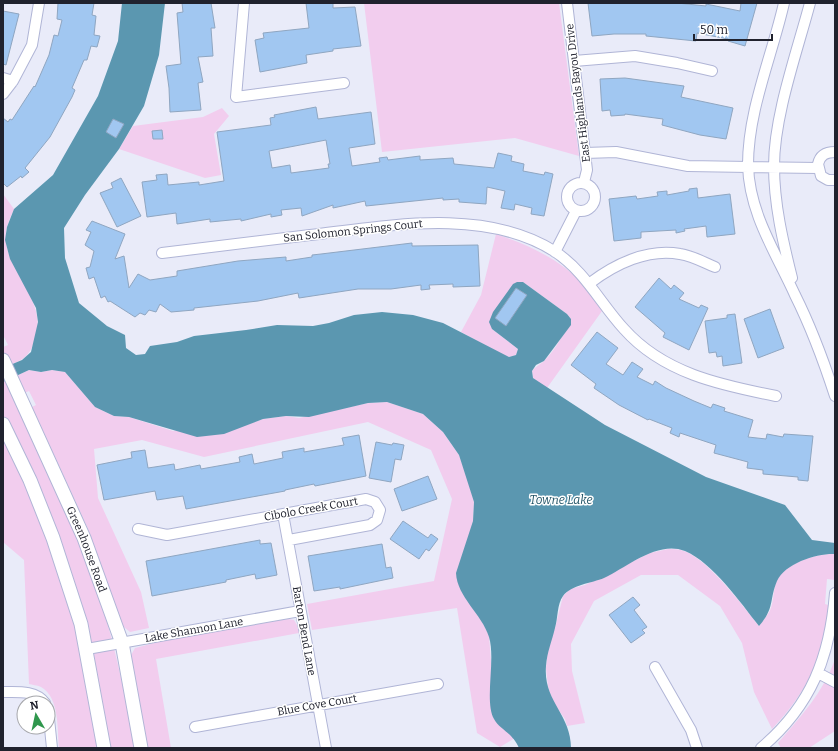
<svg xmlns="http://www.w3.org/2000/svg" width="838" height="751" viewBox="0 0 838 751" font-family="Bitter,serif">
  <style>
    .green { fill: #f2cdee }
    .water { fill: #5b97b0 }
    .building { fill: #a1c7f1; stroke: #8fa6c1; fill-rule: evenodd }
    .lines { fill: none; stroke-linecap: round; stroke-linejoin: round }
    .minor-casing { stroke: #b0b5d6; stroke-width: 12 }
    .major-casing { stroke: #b0b5d6; stroke-width: 15 }
    .minor { stroke: #fff; stroke-width: 10 }
    .major { stroke: #fff; stroke-width: 13 }
    .labels { text-anchor: middle; dominant-baseline: central; stroke-width: 3; stroke-linejoin: round; paint-order: stroke }
    .street-label { font-size: 11px; fill: #20222e; stroke: #fff }
    .water-label { font-size: 12px; font-style: italic; fill: #215366; stroke: #fff }
  </style>
  <rect width="100%" height="100%" fill="#e9ebf9"/>
  <path class="green" d="M364,3h195l20,153 -64,-18 -133,14z
    M222,108l7,8 -15,18 7,41 -16,3 -86,-29 14,-23 70,-9z
    M3,194l11,15c-4,10 -10,21 -8,33 4,32 40,60 30,94 -7,23 -12,23 -33,32v-21l5,-2 -5,-10z
    M496,234c33,11 64,25 89,52 6,7 12,17 17,25l-55,77 -14,-10 -1,-7c4,-5 9,-7 13,-11 11,-11 19,-27 26,-41l-4,-5 -44,-32 -31,47 26,20 -2,6 -7,2 -6,-2 -42,-23 20,-37z
    M29,370l12,2 11,-2 13,2 30,35 19,9 15,1 44,14 76,-7 14,-5 23,-3 13,2 69,-15 19,-1 36,12 20,18 16,23 8,22 7,25 -1,19 -4,17 -3,60 16,22 7,16 3,38 -2,28 4,17 21,19 -15,9 -23,-14 -20,-125 -145,22 -5,-26 127,-23 18,-82 -21,-49 -63,-28 -164,35 -62,-17 -48,9 4,49 43,94 8,36 -19,4 -11,-9 -30,-92 -57,-124 4,-2 -7,-14 -16,7 4,9h2c25,53 51,106 71,161 21,59 34,119 45,180h-76c-2,-19 1,-50 -18,-61 -4,-2 -9,-2 -12,-3l-5,-124 -21,-18v-160z
    M668,549c5,0 11,0 16,2 25,9 58,54 75,75 4,-6 10,-12 12,-18 3,-9 2,-19 6,-28 8,-17 41,-27 58,-26v26l-8,-1 -2,25 3,1c-3,51 -21,87 -56,124l-18,-37 -12,-49 -22,-37 -42,-31h-37l-47,26 -23,43 1,27 13,52 -18,3 -2,-7 -12,-17 -5,-15 -2,-19 2,-22 7,-18 8,-32 7,-7 15,-4 65,-32z
    M288,619l6,1 3,5 2,8 -143,26 15,89h-24l-17,-91 5,-9 35,-9z
    M835,659v72l-26,17h-28l-3,-5c23,-27 45,-50 57,-84z"/>
  <path class="water" d="M122,3h43l-6,52 -15,51 -25,43 -34,46 -21,33 1,30 14,45 28,23 18,9 1,13 10,7 9,-1 5,-8 27,-4 17,-6 52,-6 31,-5 36,1 16,-3 25,-8 28,-3 31,3 30,8 66,34 7,-2 2,-6 -26,-20 -3,-7 4,-10 20,-28 4,-2h6l44,32 4,5v6l-27,36 -8,4 -4,6 1,7 72,47 101,52 79,28 27,35 23,3v11c-17,-1 -50,9 -58,27 -8,19 -2,27 -18,45 -19,-24 -46,-63 -74,-75 -27,-11 -58,16 -81,27 -12,5 -33,7 -41,18 -6,8 -5,22 -8,32 -3,13 -8,24 -9,38 -3,35 25,48 25,82h-52c-7,-16 -19,-18 -25,-29 -10,-18 2,-59 -5,-82 -7,-23 -32,-40 -33,-64l17,-52 1,-19 -15,-47 -16,-23 -20,-18 -36,-12 -19,1 -59,14 -23,-1 -23,3 -39,15 -27,3 -68,-20 -15,-1 -19,-9 -30,-35 -13,-2 -11,2 -12,-2 -26,12v-14l19,-8 9,-8 7,-30 -2,-14 -26,-49 -5,-19 2,-13 7,-18 39,-34 45,-79 20,-55z"/>
  <path class="building" d="M58,3h36l-2,12 4,1 -2,19 6,1 -3,11 -6,-1 -4,14h-3l-12,28 3,2 -3,7 -22,40 -25,31 4,4 -7,6 -1,-2 -14,11 -4,-4v-65l5,4 2,-3 2,1 22,-34 1,1 14,-32 5,-20 4,1 4,-16 -5,-1z
    M182,3h29l4,25h-4l2,28 -15,1 5,25 -5,1 3,27 -31,2 -1,-24 -3,-22 15,-2 -4,-51 6,-1z
    M306,3h27v5l22,-1 6,39 -28,3v2l-27,4 1,8 -47,9 -5,-32 9,-2 -1,-5 46,-5z
    M588,3h89l29,3v-2l34,7 1,-8h16l-12,43 -17,-5v-2l-31,-6 -1,8 -50,-5v-2h-32l-22,2z
    M3,11l16,3 -13,51 -3,-1z
    M625,78l59,8 -3,11 52,11 -7,31 -26,-4 -38,-10 1,-6 -38,-5v1l-14,1 -1,-6 -8,1 -2,-32z
    M316,107l2,12 53,-7 4,32 -26,4 3,18 28,-4 -1,-4 8,-1 1,3 32,-4v4l33,-2 1,6 40,4 4,-15 14,3 -1,5 13,3 -1,7 21,4 1,-3 8,2 -9,42 -13,-2 1,-6 -17,-4 -1,6 -13,-2 4,-17 -18,-4 -1,17 -27,-2v-3l-16,1v-2l-77,8 -1,-5 -32,7v-3l-31,11 -1,-8 -20,2 1,5 -11,2v-3l-30,7v-2l-31,3v-3l-33,5 -1,-11 -29,4 -5,-35 15,-2 -1,-5 11,-1 1,11 31,-3v3l25,-4 -7,-49 54,-7 -1,-7 5,-1 -1,-2zM326,140l4,24h-2l1,4 -38,5 -1,-8 -18,3 -3,-17z
    M113,119l11,5 -8,14 -10,-6z
    M162,130l1,9h-10l-1,-8z
    M121,178l20,38 -24,11 -17,-34 13,-5 -2,-5z
    M697,188l1,10 32,-4 5,40 -28,3 -1,-11 -22,3 1,2 -9,2v-3l-35,2v6l-27,3 -5,-42 27,-3 1,3 21,-3 -1,-4 10,-1v4l22,-4v-2z
    M92,221l33,13 -10,25 9,-3 5,32 9,-14 12,6 27,-4v-5l61,-10 48,-4v4l26,-4v-2l9,-1 91,-11v3l66,-1 2,41 -27,1v-3l-24,1 1,4 -9,1v-5l-30,4h-33l-59,9 -1,-5 -40,8 -64,7v2l-23,2 -11,-8 -4,8 -7,-2 -4,5 -5,-2 -5,4 -25,-16 -2,1 -3,-6 -4,2 -7,-21 -5,2 -3,-11 4,-1 4,-16 -9,-6 6,-13 -5,-2z
    M659,278l12,11 3,-4 10,8 -5,6 20,9 2,-3 7,3 -19,42 -26,-13 2,-4 -30,-26z
    M516,288l11,7 -21,31 -11,-8z
    M770,309l14,39 -26,10 -14,-39z
    M735,314l7,49 -19,3 -1,-10 -5,1 -1,-5 -7,1 -4,-32 22,-3v-3z
    M597,332l21,16 -12,16 17,11 9,-13 11,7 -6,8 16,8 2,-4 11,7 28,13 17,7 2,-4 12,4 -1,3 29,9 -5,17 18,2 1,-5 16,3 1,-3 29,2 -5,45 -10,-1v-3l-35,-3v-4l-16,-2 1,-6 -34,-9 2,-8 -36,-12 -1,4 -9,-4 2,-5 -23,-9 -1,1 -29,-15 -25,-17 2,-4 -25,-19z
    M359,435l7,41 -51,10 -1,-2 -29,6v1l-99,18 -3,-13 -26,4 -2,-9 -51,9 -7,-35 35,-7 -1,-6 14,-2 3,18 26,-4 1,6 25,-5 1,4 39,-7 -1,-5 13,-3 2,10 29,-6 -1,-6 22,-4v4l40,-7 -2,-7z
    M376,442l16,3 1,-2 11,2 -3,15 -6,-1 -4,23 -22,-4z
    M428,476l9,23 -35,12 -8,-22z
    M403,521l25,17 3,-4 7,5 -9,12 -3,-2 -7,10 -29,-20z
    M260,540v4l11,-1 6,32 -21,4 -1,-5 -29,6v2l-74,14 -6,-35z
    M382,544l4,24 5,-1 2,11 -53,11v-2l-26,4 -6,-35z
    M633,597l7,8 -6,5 13,17 -5,3 3,3 -14,10 -22,-28z"/>
  <g class="lines">
    <g class="minor-casing">
      <path id="minor" d="M244,3l-8,94 108,-14
        M567,3l20,167 -3,12
        M784,3c-12,53 -36,107 -36,162 1,48 28,88 47,130 16,32 29,67 40,101
        M574,61l61,-5 42,7 35,8
        M3,78l10,3
        M3,94l10,-13 19,-36 7,-42
        M835,152c-9,0 -15,3 -17,12l3,12 7,4h7
        M585,153l31,-1 72,14 130,2
        M567 197a14 14 0 1 1 28 0a14 14 0 1 1-28 0Z
        M555,252l21,-41
        M162,253c49,-6 98,-12 148,-18 77,-9 174,-28 244,16 31,20 46,52 70,78 39,44 96,56 152,67
        M792,278c-9,-36 -18,-74 -18,-112 0,-50 23,-114 36,-163
        M590,283c25,-19 58,-35 90,-29 13,2 23,8 35,13
        M283,514l43,234
        M138,529l29,6 199,-36 9,3 5,8 -3,10 -7,5 -81,15
        M87,649l213,-38
        M655,667l36,63 6,18
        M818,673l17,9
        M3,692c14,0 33,-2 42,11
        M48,709l4,39
        M195,727l243,-43
        M761,748c50,-42 69,-91 74,-155"/>
    </g>
    <g class="major-casing">
      <g id="major">
        <path id="s1" d="M3,360l81,178 38,105 19,105"/>
        <path d="M3,424l27,56 23,58 28,86 23,124"/>
      </g>
    </g>
    <use href="#minor" class="minor"/>
    <use href="#major" class="major"/>
  </g>
  <g class="labels">
    <g class="street-label">
      <text transform="translate(578 93) rotate(-97)">East Highlands Bayou Drive</text>
      <text transform="translate(353 231) rotate(-6)">San Solomon Springs Court</text>
      <text transform="translate(311 509) rotate(-10)">Cibolo Creek Court</text>
      <text stroke="none"><textPath href="#s1" startOffset="207">Greenhouse Road</textPath></text>
      <text transform="translate(194 630) rotate(-10)">Lake Shannon Lane</text>
      <text transform="translate(304 631) rotate(80)">Barton Bend Lane</text>
      <text transform="translate(317 705) rotate(-10)">Blue Cove Court</text>
    </g>
    <g class="water-label">
      <text x="561" y="500">Towne Lake</text>
    </g>
  </g>
  <rect width="838" height="751" fill="none" stroke="#20222e" stroke-width="8"/>
  <g transform="translate(36 715) rotate(351)"><circle r="19" fill="#ffffff" stroke="#a6a7ab"/>
  <path d="M0-3L7 15L0 10L-7 15Z" fill="#2f974d"/>
  <text y="-6" font-size="11" font-weight="bold" text-anchor="middle" fill="#20222e">N</text>
  </g>
  <path d="M694 34v6h78v-6" fill="none" stroke="#20222e" stroke-width="2"/>
  <text x="700" y="34" font-size="12" fill="#20222e" stroke="#ffffff" stroke-width="3" paint-order="stroke">50 m</text>
</svg>
